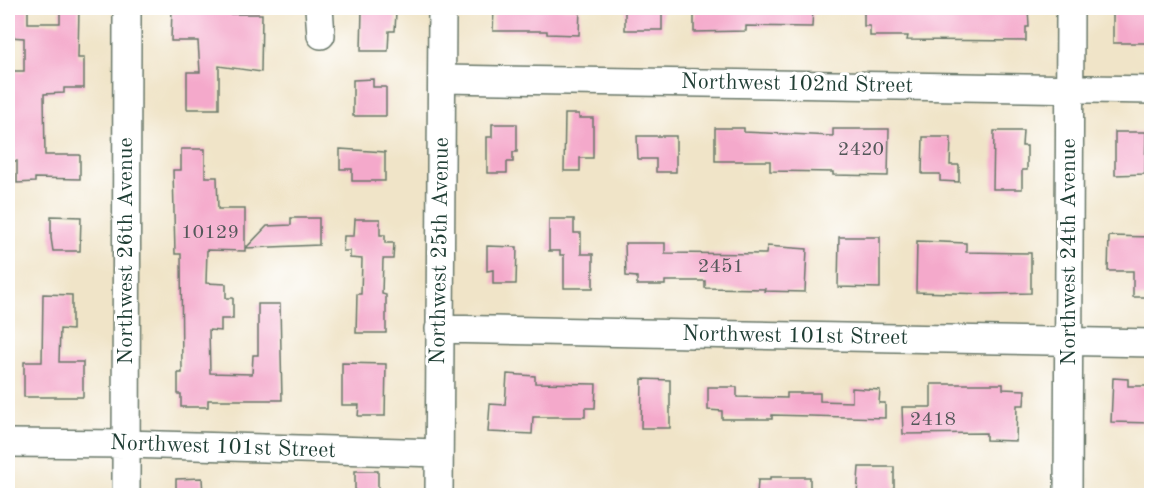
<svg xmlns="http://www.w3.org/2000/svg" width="1159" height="503" viewBox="0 0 1159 503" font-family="'Old Standard TT',serif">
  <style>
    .building { fill: #f4a9cb }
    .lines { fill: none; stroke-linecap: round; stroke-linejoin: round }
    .minor-casing { stroke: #687768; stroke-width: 30 }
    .minor { stroke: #fff; stroke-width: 27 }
    .labels { text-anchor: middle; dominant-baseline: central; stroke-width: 6; stroke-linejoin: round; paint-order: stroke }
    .number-label { font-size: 20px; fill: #54585a }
    .street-label { font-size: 22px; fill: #1f3d34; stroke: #fff }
  </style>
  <rect width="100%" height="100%" fill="#fff"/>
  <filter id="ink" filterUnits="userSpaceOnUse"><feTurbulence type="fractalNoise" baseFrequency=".0167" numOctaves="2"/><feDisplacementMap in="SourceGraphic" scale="12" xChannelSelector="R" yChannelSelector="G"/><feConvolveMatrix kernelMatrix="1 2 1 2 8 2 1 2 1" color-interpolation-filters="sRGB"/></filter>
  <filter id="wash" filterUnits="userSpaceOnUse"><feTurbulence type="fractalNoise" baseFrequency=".008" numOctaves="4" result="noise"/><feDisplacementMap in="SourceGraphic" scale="24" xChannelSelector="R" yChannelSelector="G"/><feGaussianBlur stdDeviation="1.35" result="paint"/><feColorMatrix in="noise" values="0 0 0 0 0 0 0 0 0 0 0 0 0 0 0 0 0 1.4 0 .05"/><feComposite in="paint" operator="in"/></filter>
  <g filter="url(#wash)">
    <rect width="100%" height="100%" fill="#f0e4c8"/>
    <g id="blocks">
      <path class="building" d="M8,8h20v15h32v-15h19l-1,50h6v30h-20v5l-20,1 1,61h35v24l-45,-1v4l-18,1v-22h-9v-90h16v-33l-15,-1z
        M172,8h45v6h45l-1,58 -42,-6v43h-32v-37h13l-2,-31h-27z
        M362,8h27v4h7l-1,19h-6l-1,20h-27z
        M494,8h86l-1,27 -32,-1v-3h-54z
        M625,8h37v22h-37z
        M694,8h119l-1,19 -66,-1v5l-52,1z
        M864,8l61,2v-2h20v2h36v-2h47l1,19h-3v14l-119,-1 1,-4h-38v-10h-6z
        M1113,13h39v30h-39z
        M373,79v8h13v29h-33v-36z
        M565,114h14v4h14v40h-13v13h-16z
        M492,124h25v28h-4v10h-6v11h-20v-36h5z
        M715,128h29v4l89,4v-7h56l-1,47 -55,-1v-3l-63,-1v-10h-55z
        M994,131h29l-1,15h5v24h-5v19h-29z
        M1115,132h31l-1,42 -30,1z
        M637,136h39v36h-20v-13h-18z
        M923,137h28l-1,28h9v17l-19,-1v-7h-18z
        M181,149h24v28h12l1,32h27v42l-38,-1 -1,33 20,1v14h7v21h-12v12l-12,-1 1,43 42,1 1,-19h5v-51h22l2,96h-74v7h-27v-13h-3v-21h4l-1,-119h-6l-2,-84h8z
        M340,149l45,3v29h-33v-12h-12z
        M51,216l30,1 -1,34h-27l-2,-13z
        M291,218h28v27l-73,3 21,-22 24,-1z
        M355,219h25v16h5v8h9l-1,16h-10l-1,35 4,1v38h-30l1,-39h4l1,-35 -12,-1v-7h-7l1,-15h10z
        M549,219h25v14h7v21h12v34h-29v-33h-4v-4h-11z
        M1109,236l43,1v60h-19v-26h-25z
        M839,237h41v51l-42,-1z
        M917,241l49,2v9l65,1v40l-44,1 -71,-2z
        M625,243h40v10l101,1 1,-8 40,3 -2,43 -41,-1 1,-2 -60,-1v-7h-40v4h-28v-8l-11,-1z
        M487,246l30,1 -1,37h-23v-14l-6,1z
        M43,294l29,1v35l-12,-1 -1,33h24v35h-59v-35h18z
        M342,363l44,1 -1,52h-27l1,-11h-17z
        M507,374l28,2v7l61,1 -1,24h-10v9h-52l-1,17 -44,-2 2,-28 15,1z
        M1113,378l15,1v7h24v37l-41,-1z
        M642,379l28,1v48h-29z
        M931,384h72v5l22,1 -1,15h-7l-1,36 -30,-1v-7l-83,1 -1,-27h29z
        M708,387h29v10l50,1v-5h33v8l32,1v-14l28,2 -1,13h6v15l-113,-3v4h-50v-8l-14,-1z
        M859,467h35v28h-37z
        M355,471h23v24h-23z
        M770,477h40v18h-53l1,-15h12z
        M202,478l1,17h-27v-16z"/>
    </g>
  </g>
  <g filter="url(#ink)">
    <use href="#blocks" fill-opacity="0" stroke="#687768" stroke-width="1.5"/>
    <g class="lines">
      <g class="minor-casing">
        <path id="minor" d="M319,8l2,27
          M442,79l710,11
          M439,329l713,14
          M8,443l118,1 313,9
          M126,496l1,-488
          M439,496l3,-488
          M1068,496l2,-488"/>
      </g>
      <use href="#minor" class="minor"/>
    </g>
  </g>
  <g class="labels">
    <g class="number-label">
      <text x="861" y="150">2420</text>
      <text x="210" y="233">10129</text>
      <text x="721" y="267">2451</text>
      <text x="933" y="420">2418</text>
    </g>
    <g class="street-label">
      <text transform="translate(797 84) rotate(1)">Northwest 102nd Street</text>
      <text transform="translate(126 251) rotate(-90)">Northwest 26th Avenue</text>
      <text transform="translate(440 251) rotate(-89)">Northwest 25th Avenue</text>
      <text transform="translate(1069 252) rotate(-90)">Northwest 24th Avenue</text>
      <text transform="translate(795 336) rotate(1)">Northwest 101st Street</text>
      <text transform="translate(223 447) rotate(2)">Northwest 101st Street</text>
    </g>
  </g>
  <rect width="1159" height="503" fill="none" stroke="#fff" stroke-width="30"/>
</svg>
